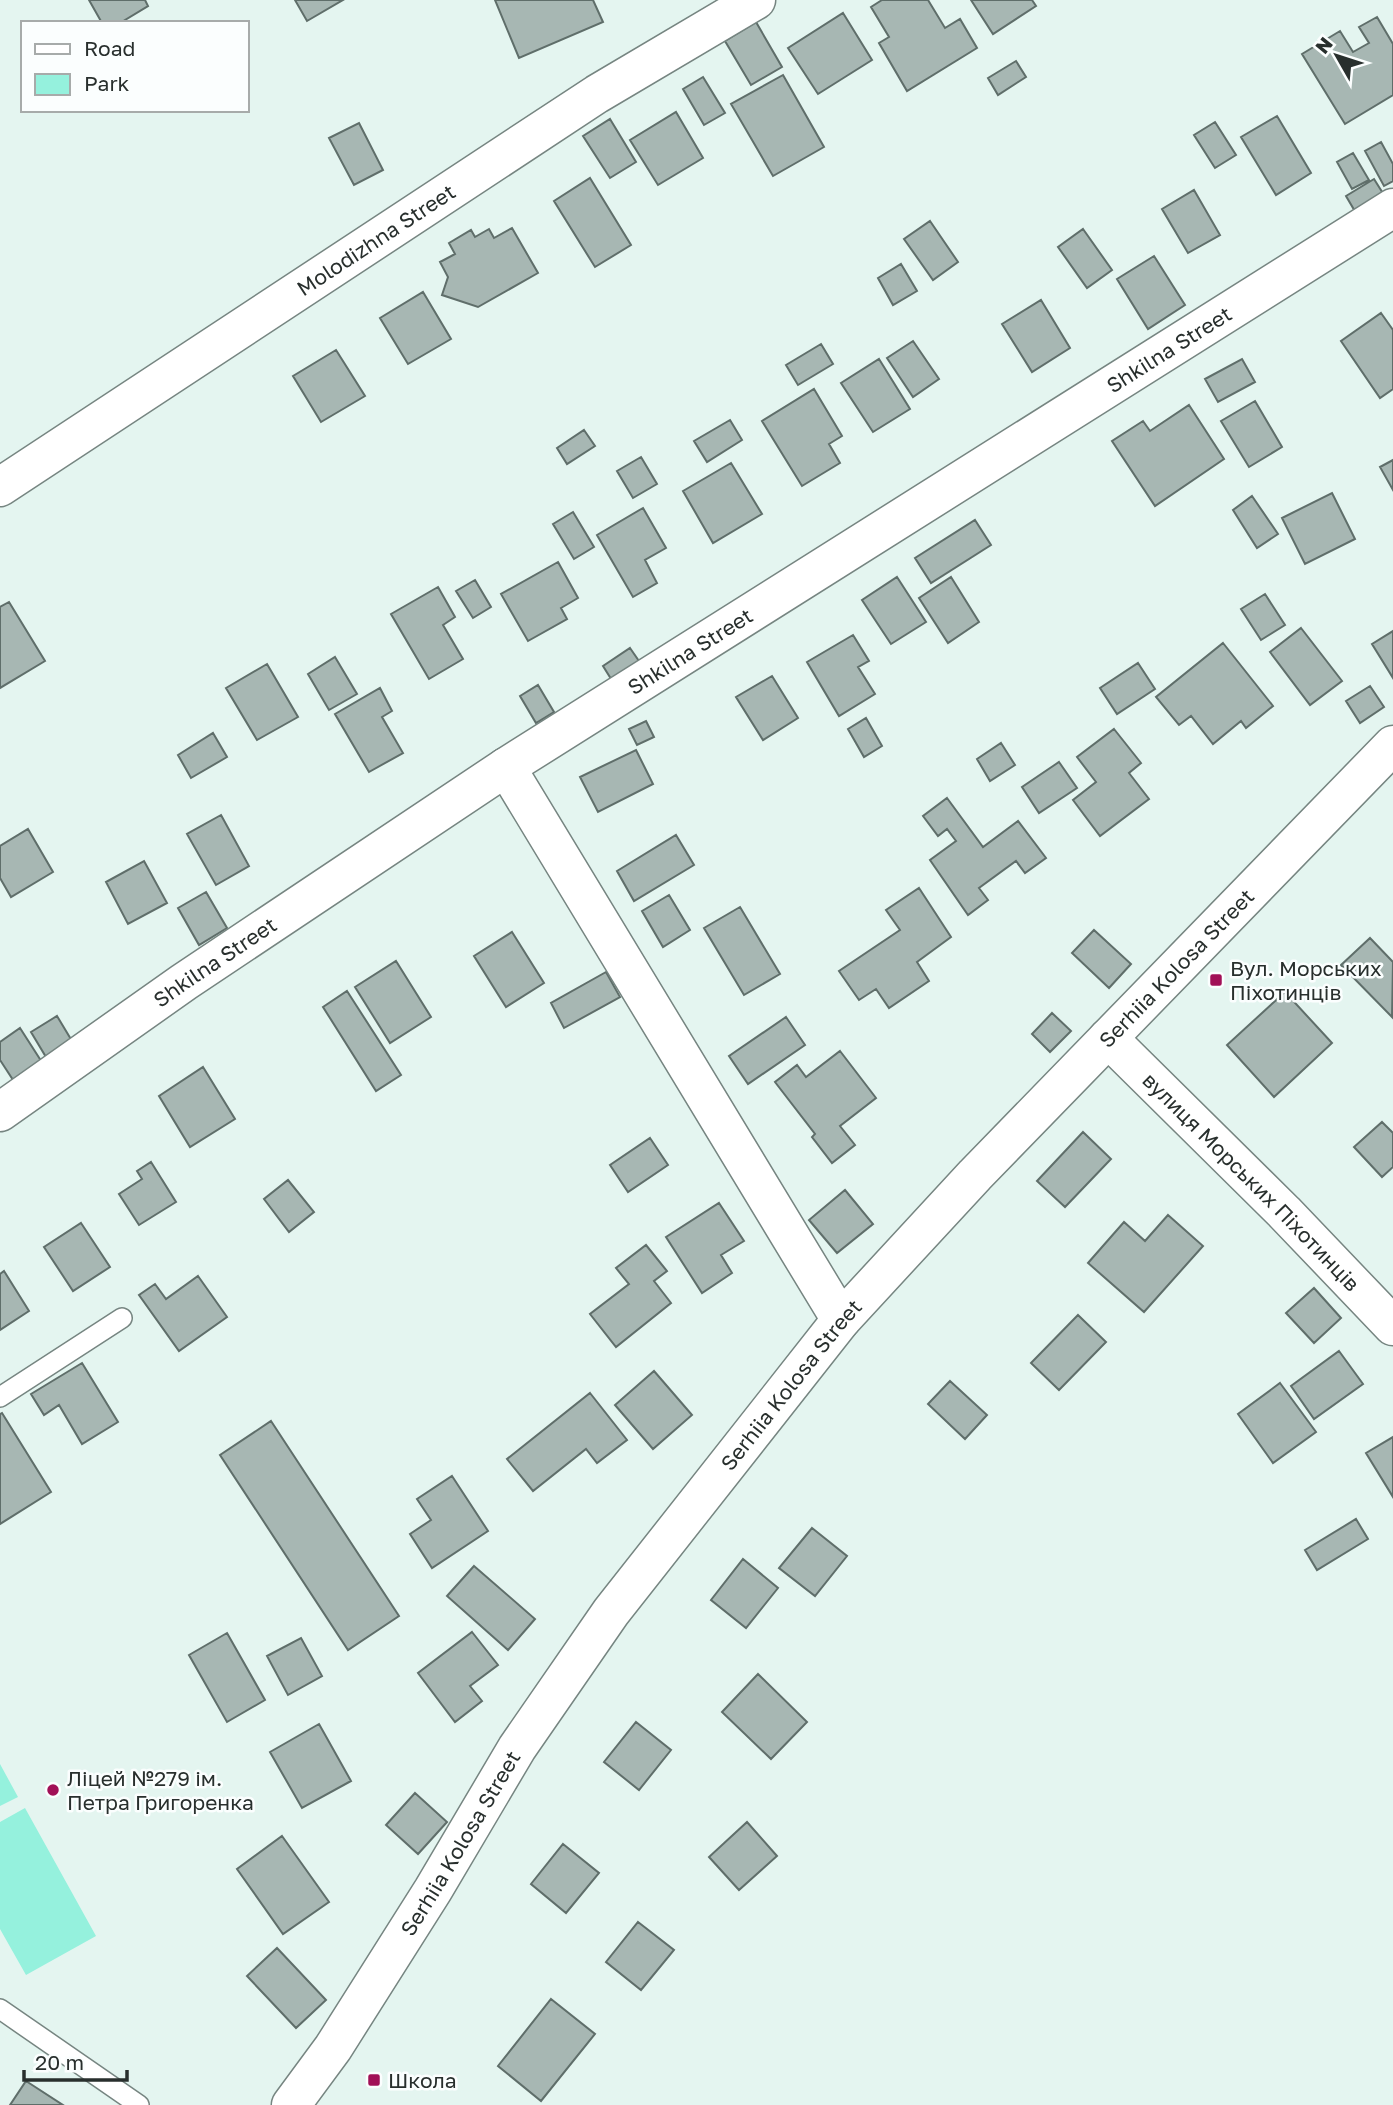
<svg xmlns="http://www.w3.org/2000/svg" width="1393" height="2105" viewBox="0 0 1393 2105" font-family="'Golos Text',sans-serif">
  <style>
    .green { fill: #95f1dd }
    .building { fill: #a7b7b3; stroke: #5f6e6a; stroke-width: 2 }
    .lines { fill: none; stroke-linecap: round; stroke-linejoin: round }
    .lane-casing { stroke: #768581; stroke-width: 22 }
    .street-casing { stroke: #768581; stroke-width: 41 }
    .secondary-casing { stroke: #768581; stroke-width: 41 }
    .lane { stroke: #fff; stroke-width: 19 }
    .street { stroke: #fff; stroke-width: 38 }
    .secondary { stroke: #fff; stroke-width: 38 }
    .poi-dot { fill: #a11057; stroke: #fbfefe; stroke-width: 2.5 }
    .labels { text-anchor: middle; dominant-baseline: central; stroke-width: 5; stroke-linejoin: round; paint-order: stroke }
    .street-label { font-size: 21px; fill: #282f2d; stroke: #fbfefe }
    .poi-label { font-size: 21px; fill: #282f2d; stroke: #fbfefe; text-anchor: start }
  </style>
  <rect width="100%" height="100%" fill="#e4f5f0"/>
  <path class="green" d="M0,1764l18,33 -18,9z
    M25,1808l71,128 -70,39 -26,-46v-107z"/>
  <path class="building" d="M89,0h56l3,6 -28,17h-18z
    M295,0h48l-36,21z
    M495,0h98l10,22 -84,36z
    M882,0h46l17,28 15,-9 17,29 -70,43 -28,-48 10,-6 -18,-30z
    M971,0h61l4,6 -43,28z
    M843,13l29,47 -54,34 -30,-46z
    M1377,17l16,27v51l-48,29 -43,-70 38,-23 13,21 16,-9 -10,-16z
    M756,22l26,45 -31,18 -26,-44z
    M1016,61l10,16 -28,18 -10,-17z
    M783,75l41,72 -51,29 -42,-72z
    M703,77l22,36 -21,12 -21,-36z
    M676,112l27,46 -45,27 -28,-45z
    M1277,116l34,57 -35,22 -35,-58z
    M610,119l26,43 -26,16 -27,-42z
    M1215,122l21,33 -21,13 -21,-33z
    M359,123l24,47 -29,15 -25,-47z
    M1381,142l12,22v17l-9,5 -19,-35z
    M1353,153l16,27 -17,9 -15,-27z
    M590,178l41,67 -36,22 -41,-66z
    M1374,179l10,16 -28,18 -10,-17z
    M1194,190l26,45 -32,18 -26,-44z
    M930,221l28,41 -25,18 -29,-41z
    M512,228l26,45 -60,34 -36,-12 6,-18 -8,-15 15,-8 -6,-11 22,-13 4,7 14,-8 5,9z
    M1083,229l29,41 -25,18 -29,-41z
    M1154,256l31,49 -37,24 -31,-50z
    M901,264l16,27 -24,14 -15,-27z
    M423,292l28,47 -43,25 -28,-46z
    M1041,300l29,48 -38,24 -30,-48z
    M1381,313l12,17v59l-13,9 -39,-57z
    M913,341l26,38 -26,18 -26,-39z
    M821,344l12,20 -35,21 -12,-20z
    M336,350l29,46 -44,26 -28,-46z
    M879,359l31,50 -37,23 -32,-49z
    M1242,359l13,23 -37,20 -13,-23z
    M814,389l28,47 -13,8 11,19 -38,23 -40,-65z
    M1255,401l27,46 -33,20 -28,-46z
    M1189,405l35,54 -69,47 -43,-65 31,-20 7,10z
    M730,420l12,20 -35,22 -13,-21z
    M584,430l11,16 -28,18 -10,-16z
    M641,457l16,27 -24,14 -16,-27z
    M1393,460v30l-13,-23z
    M731,463l31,51 -49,29 -30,-52z
    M1332,493l23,46 -50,25 -23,-46z
    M1252,496l26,38 -21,14 -24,-38z
    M643,508l23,40 -21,12 12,23 -24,14 -36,-62z
    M573,512l21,35 -20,12 -21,-35z
    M975,520l16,25 -60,38 -16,-25z
    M558,562l20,36 -17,10 6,11 -39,22 -27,-47z
    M897,577l29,45 -35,22 -29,-44z
    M951,577l28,45 -31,21 -29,-45z
    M475,580l16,27 -18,11 -17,-27z
    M438,587l17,30 -12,8 20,34 -34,20 -38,-65z
    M1265,594l20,31 -24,15 -20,-31z
    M9,602l36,59 -45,27v-81z
    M1301,628l41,53 -32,24 -40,-53z
    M1393,631v47l-21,-34z
    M853,635l16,26 -11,6 17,27 -36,22 -32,-54z
    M1223,643l50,63 -27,22 -5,-7 -28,23 -22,-28 -12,9 -23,-28z
    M630,648l11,16 -28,18 -10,-16z
    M335,657l22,37 -28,16 -21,-36z
    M1138,663l17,26 -38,25 -17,-26z
    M267,664l31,53 -41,23 -31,-52z
    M772,676l26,42 -35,22 -27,-43z
    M538,685l16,27 -18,11 -16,-27z
    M1370,686l14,21 -24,16 -14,-22z
    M380,688l12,23 -10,6 21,36 -34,19 -34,-58z
    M866,718l16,28 -18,11 -16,-28z
    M646,721l8,16 -17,8 -8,-16z
    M1114,729l27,34 -12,10 20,26 -49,37 -27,-36 23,-18 -19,-25z
    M213,733l14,24 -36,21 -13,-23z
    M1001,743l14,22 -25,16 -13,-22z
    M636,750l17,34 -55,28 -18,-35z
    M1059,762l18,26 -38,25 -17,-26z
    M947,798l36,49 35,-26 28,37 -21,15 -9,-12 -37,27 9,12 -20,15 -38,-55 26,-19 -9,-12 -9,7 -15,-20z
    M221,815l28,51 -33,19 -29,-51z
    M28,829l25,43 -42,25 -11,-19v-32z
    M676,835l18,30 -60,36 -17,-30z
    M144,861l23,42 -39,21 -22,-42z
    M919,888l32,49 -34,25 12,19 -40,27 -13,-19 -17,11 -20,-29 61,-41 -14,-20z
    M206,892l21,36 -28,17 -21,-37z
    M669,895l21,35 -27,17 -21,-36z
    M740,907l40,67 -36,21 -40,-67z
    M1094,930l37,34 -22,24 -37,-35z
    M512,932l32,51 -38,24 -32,-51z
    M1370,938l23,24 -1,55 -51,-52z
    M396,961l35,56 -41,26 -35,-56z
    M606,972l14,25 -56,31 -13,-25z
    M347,991l54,84 -25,16 -53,-84z
    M1285,992l47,51 -58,54 -47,-52z
    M1052,1013l19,18 -21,21 -18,-18z
    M57,1016l18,30 -26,16 -18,-30z
    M786,1017l19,28 -57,39 -19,-28z
    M20,1028l25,39 -28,19 -17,-26v-18z
    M840,1051l36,47 -36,28 15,19 -23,18 -20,-26 3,-3 -40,-52 22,-17 9,12z
    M203,1067l32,52 -45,28 -31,-51z
    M1382,1122l11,11v34l-11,10 -28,-30z
    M1083,1132l28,27 -46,48 -28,-26z
    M650,1138l18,27 -40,27 -18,-27z
    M151,1162l25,40 -37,23 -20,-31 23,-15 -5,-8z
    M288,1180l26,32 -25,20 -25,-33z
    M845,1190l28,34 -36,29 -28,-33z
    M719,1203l25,38 -23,14 11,18 -30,20 -36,-56z
    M1168,1215l35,31 -59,66 -56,-49 36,-41 21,19z
    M81,1223l29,44 -37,24 -29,-44z
    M646,1245l21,26 -13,10 17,22 -55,44 -26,-33 39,-30 -13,-16z
    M4,1271l25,40 -29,19v-56z
    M198,1276l29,41 -48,34 -40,-56 16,-11 11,15z
    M1314,1288l27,30 -27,25 -28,-30z
    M1078,1315l28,27 -47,48 -28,-27z
    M1339,1351l24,33 -49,35 -23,-33z
    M82,1363l36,59 -36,22 -23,-39 -15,10 -13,-21z
    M654,1371l38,44 -39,34 -38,-44z
    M950,1381l37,34 -22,24 -37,-35z
    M1280,1383l36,49 -43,31 -35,-49z
    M590,1393l37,47 -30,23 -11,-14 -53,42 -26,-32z
    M2,1413l49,79 -51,32v-110z
    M271,1421l128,195 -51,34 -128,-195z
    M1393,1437v60l-27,-44z
    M452,1476l36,55 -56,37 -22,-34 21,-14 -14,-21z
    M1356,1519l12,20 -51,31 -12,-20z
    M812,1528l35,28 -32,40 -36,-28z
    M743,1559l35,29 -32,40 -35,-28z
    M474,1566l61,53 -27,31 -61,-54z
    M472,1632l26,33 -28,21 12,15 -27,21 -37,-49z
    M227,1633l38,67 -38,22 -38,-67z
    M301,1638l21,38 -34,19 -21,-39z
    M758,1674l49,48 -36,37 -49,-47z
    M636,1722l35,28 -32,40 -35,-28z
    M319,1724l32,57 -49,27 -32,-56z
    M415,1793l32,29 -29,32 -32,-29z
    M747,1822l30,34 -38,34 -30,-33z
    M282,1836l47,66 -46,32 -46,-65z
    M563,1844l36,29 -33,40 -35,-29z
    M638,1922l36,28 -33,40 -35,-28z
    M277,1948l49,52 -30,28 -49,-52z
    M551,1999l44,35 -54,67 -43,-35z
    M26,2081l37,24h-53z"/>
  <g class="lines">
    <g class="lane-casing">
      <path id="lane" d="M0,1397l122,-79
        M0,2009l139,96"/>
    </g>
    <g class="street-casing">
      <g id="street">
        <path id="s1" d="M0,487l597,-393 159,-94"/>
        <path d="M506,767l335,553"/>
        <path id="s2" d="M1108,1038l176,174 109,114"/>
        <path id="s3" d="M0,1112l184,-130 322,-215 887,-559"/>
      </g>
    </g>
    <g class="secondary-casing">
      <g id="secondary">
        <path id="s4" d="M291,2105l42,-57 100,-158 84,-142 94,-136 230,-292 134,-145 418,-430"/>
      </g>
    </g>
    <use href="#lane" class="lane"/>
    <use href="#street" class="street"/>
    <use href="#secondary" class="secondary"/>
  </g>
  <g class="poi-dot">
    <rect x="1209" y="973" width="14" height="14" rx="3.5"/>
    <circle cx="53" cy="1790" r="7"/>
    <rect x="367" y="2073" width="14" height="14" rx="3.5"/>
  </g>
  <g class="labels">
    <g class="street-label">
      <text stroke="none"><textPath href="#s1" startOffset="450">Molodizhna Street</textPath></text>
      <text stroke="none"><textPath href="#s3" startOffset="1396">Shkilna Street</textPath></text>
      <text stroke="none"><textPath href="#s3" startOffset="830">Shkilna Street</textPath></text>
      <text stroke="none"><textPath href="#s3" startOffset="262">Shkilna Street</textPath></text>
      <text stroke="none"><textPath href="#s4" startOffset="1446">Serhiia Kolosa Street</textPath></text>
      <text stroke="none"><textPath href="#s2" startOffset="203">вулиця Морських Піхотинців</textPath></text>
      <text stroke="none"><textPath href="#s4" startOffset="878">Serhiia Kolosa Street</textPath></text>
      <text stroke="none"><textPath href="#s4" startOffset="312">Serhiia Kolosa Street</textPath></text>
    </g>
    <g class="poi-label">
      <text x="1230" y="968">Вул. Морських<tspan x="1230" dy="24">Піхотинців</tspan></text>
      <text x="67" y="1778">Ліцей №279 ім.<tspan x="67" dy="24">Петра Григоренка</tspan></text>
      <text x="388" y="2080">Школа</text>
    </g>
  </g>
  <rect x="21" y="21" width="228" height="91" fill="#fbfefe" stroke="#a7abaa" stroke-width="2"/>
  <rect x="35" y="44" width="35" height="10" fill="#ffffff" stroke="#a7abaa" stroke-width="2"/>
  <text x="84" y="56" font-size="21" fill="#282f2d">Road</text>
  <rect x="35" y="74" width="35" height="21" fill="#95f1dd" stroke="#a7abaa" stroke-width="2"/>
  <text x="84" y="91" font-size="21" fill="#282f2d">Park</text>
  <g transform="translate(1337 56) rotate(309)" stroke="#fbfefe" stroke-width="5" paint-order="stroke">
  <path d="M0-5L12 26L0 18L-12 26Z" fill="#282f2d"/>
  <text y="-10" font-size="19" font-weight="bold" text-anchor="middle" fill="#282f2d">N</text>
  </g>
  <path d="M24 2070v10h103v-10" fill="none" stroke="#282f2d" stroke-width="3.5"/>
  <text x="35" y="2070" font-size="21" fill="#282f2d" stroke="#fbfefe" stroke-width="5" paint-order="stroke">20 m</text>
</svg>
